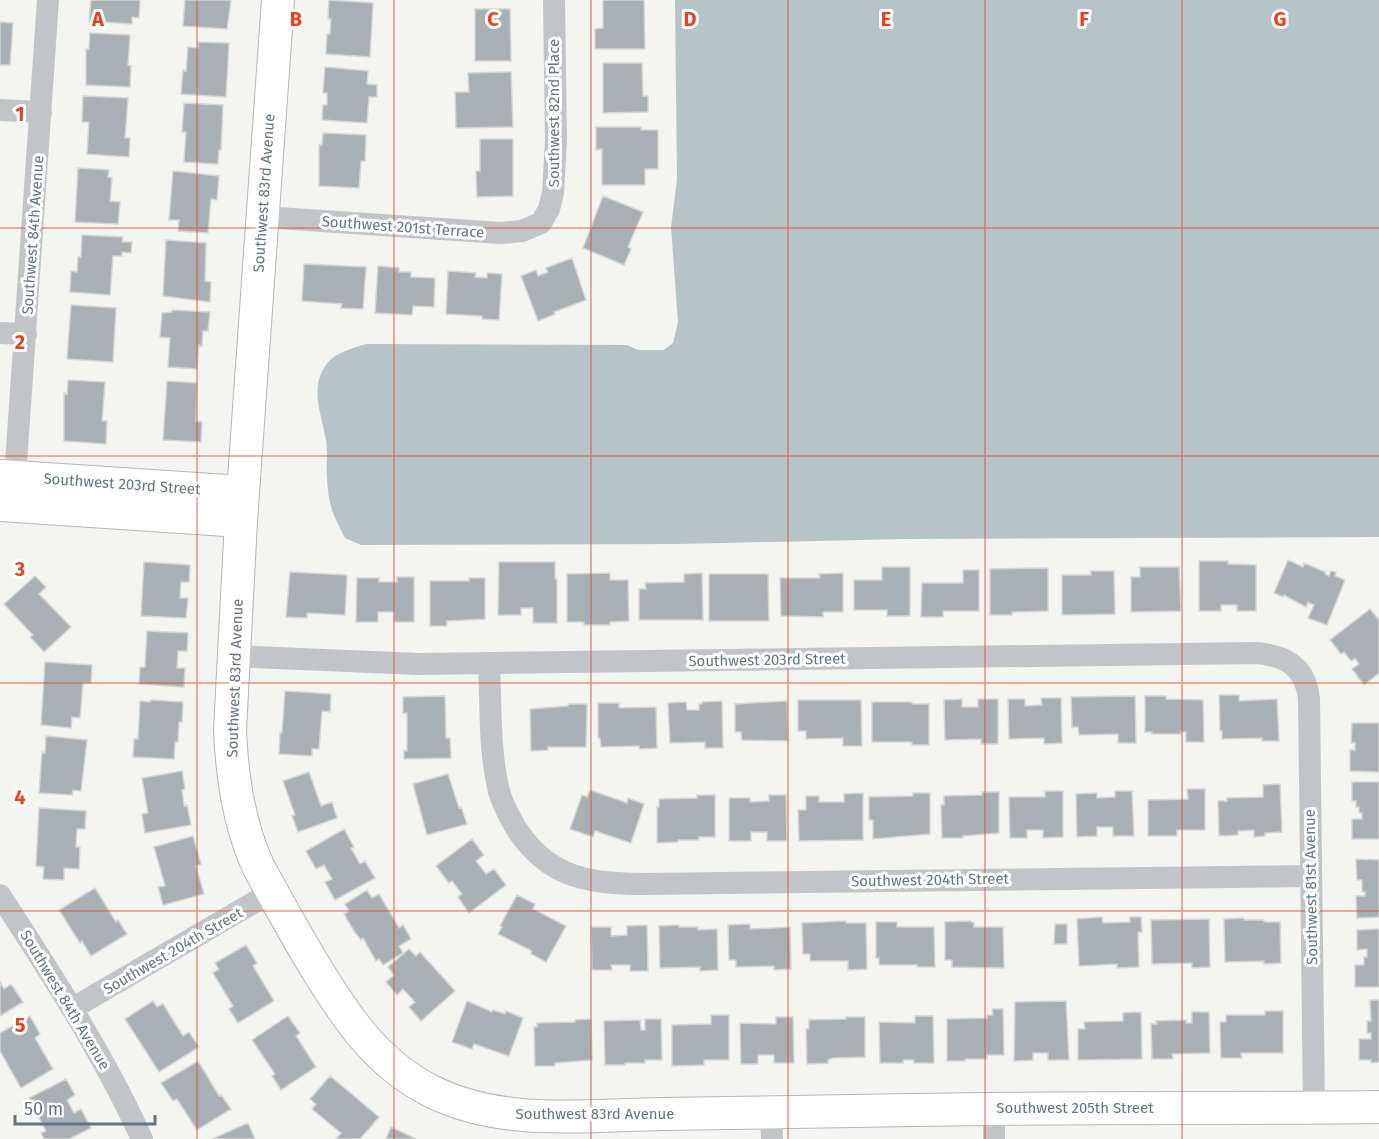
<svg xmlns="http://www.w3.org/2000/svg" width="1379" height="1139" viewBox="0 0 1379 1139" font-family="'Fira Sans',sans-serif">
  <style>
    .water { fill: #b6c4c7 }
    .building { fill: #a8b0b5; stroke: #d5d5d3; stroke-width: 1.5 }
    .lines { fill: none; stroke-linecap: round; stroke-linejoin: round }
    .secondary-casing { stroke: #b1b7bb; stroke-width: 34 }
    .street { stroke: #c1c5c8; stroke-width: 22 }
    .secondary { stroke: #fff; stroke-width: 32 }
    .grid { fill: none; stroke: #e44220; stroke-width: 1.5; stroke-opacity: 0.55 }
    .labels { text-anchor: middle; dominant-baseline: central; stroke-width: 6; stroke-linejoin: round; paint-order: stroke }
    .street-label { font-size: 15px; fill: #637581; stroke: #fff }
    .grid-label { font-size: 20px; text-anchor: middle; font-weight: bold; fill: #e44220; stroke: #fff; stroke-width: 6; stroke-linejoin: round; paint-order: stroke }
  </style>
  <rect width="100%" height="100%" fill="#f4f4f0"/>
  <path class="water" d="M675,0h704v537l-475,2 -226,5 -317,1 -16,-7c-12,-23 -17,-34 -18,-61 -1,-12 1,-25 -1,-37 -4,-24 -17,-52 0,-75 8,-12 27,-17 40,-21l261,1 11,5h26l9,-7 5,-21 -7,-95 6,-48z"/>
  <path class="building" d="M91,0h49l-1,18 -7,-1v7l-43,-3z
    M185,0h46l-4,29 -44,-3z
    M329,0l44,3 -3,54 -44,-3 1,-20h3l1,-15h-3z
    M603,0h41l1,49h-50v-20l8,-1z
    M475,9h35l1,52h-36z
    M0,22l13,1 -3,42h-10z
    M90,33l40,2 -2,30 3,1 -1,21 -44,-2v-36h3z
    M198,42l31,1 -3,54 -45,-3 2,-24 3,1 2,-24 10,1z
    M603,63h39l1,33h5v16l-45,1z
    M325,67l43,4 -1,13 10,1v12h-8l-2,26 -45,-3 1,-15h4v-12h-4z
    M511,72l2,55 -57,1 -1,-36h14l-1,-19z
    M83,96l45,2 -3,40h5l-1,19 -42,-3 2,-32h-7z
    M184,103l39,2 -2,45h-2l-1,14 -34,-2 2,-30h-4z
    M596,127h45v3h17v39h-13v16h-43v-36l-6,1z
    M323,133l43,2 -1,26h-4l-2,27 -40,-2v-41h3z
    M480,139h33v57l-36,1 -1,-26h4z
    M78,168l31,2 -1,7 4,1 -2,23 10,1 -2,22 -43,-2z
    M173,171l46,5 -2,24 -6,-1 -3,34 -30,-2 1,-11h-10z
    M603,196l40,16 -15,35 3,2 -7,16 -41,-17z
    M82,235l41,2 -1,5h10l-1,11 -9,-1v4h-9l-3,39 -40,-3 1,-21 6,1 1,-15h3z
    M166,240l40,3 -1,38 6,1 -1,20 -47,-6z
    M572,258l14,42 -32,12 1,2 -17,7 -17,-45 15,-6 2,6 10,-4 -2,-4z
    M304,264l62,3 -3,42 -22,-1 1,-4 -40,-3z
    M378,266l21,2v4h12v5l24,1 -1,29 -21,-1 -1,9 -37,-2z
    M448,271l28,2 -1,4 12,1v-5l15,1 -3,46 -17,-1v-3l-36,-2z
    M71,305l45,3 -3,54 -46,-3z
    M172,310l38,2 -2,19h-5l-1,15 -3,-1 -2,24 -29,-2 2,-29 -10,-1 2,-24 10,-1z
    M68,380l37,2 -3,39h5l-1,23 -42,-3v-48l3,1z
    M167,381l30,2 -1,38 6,1 -1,20 -38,-2z
    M1288,560l15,7 1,-4 21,9v2l4,2 2,-5 5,1 -1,4 10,4 -18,45 -19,-7 6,-13 -6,-3 -2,5 -22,-12 -1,2 -9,-4z
    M1199,561h29v3l28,1v46h-19v-6h-16v6h-22z
    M144,562l46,3 -1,17h-8l-1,16h8l-2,20 -45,-2z
    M499,562h56v17h2v44h-24v-15h-12v7h-23z
    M882,567h28v49h-23v-6h-33v-30h28z
    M1140,567h39l2,44 -50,1v-35h9z
    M1048,568v43l-36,1v3h-22v-46z
    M963,570h16v41h-36v6h-22l1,-34h41z
    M1091,571h23l1,43 -53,1v-40h29z
    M290,572l57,3 -2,40 -38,-2v5l-21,-1z
    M610,573v7h18l1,41 -19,1v3h-26v-3h-17v-48z
    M702,573l1,47h-64v-31h7l-1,-6 39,-1v-8z
    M843,573v39h-20v5l-42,-1 -1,-38h40l-1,-4z
    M709,574h59l1,47h-60z
    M35,576l11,11 -7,7 32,33 -27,25 -14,-15 3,-2 -29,-31z
    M397,577h17v45h-20v-10h-16v10h-22l1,-44h22v4h18z
    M469,578h16v41l-38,2v5h-17v-45h39z
    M1370,609l9,11v53l-15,12 -12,-16 7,-5 -4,-6 -4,3 -7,-9 -3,2 -11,-14z
    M147,631l41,2 -1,18h-9l-1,17h8l-1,19 -45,-3 1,-17h5z
    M45,662l47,3 -1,18h-8l-3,35 -8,-1 -1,11 -30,-3z
    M285,691l46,3 -1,18 -8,-1 -3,38h-7v7l-33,-2 1,-21h2z
    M1219,695h20v6l38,-2 2,42h-17v-3l-40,1v-8h-2z
    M445,696l1,42h4l1,20 -47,1v-8h3v-38h-4v-16z
    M1135,696l1,47h-18v-9l-39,1 -1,-8h-6l-1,-30z
    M1145,696h21v3l37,1 1,42h-18v-10h-5v2h-29v-2h-7z
    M1041,698h20l1,45 -18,1v-6l-35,1 -1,-40h17v7l17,-1z
    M962,699v8h16v-8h20v45h-17v-5l-36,1 -1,-40z
    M150,700l33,2 -1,20h-3l-1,20h-3l-1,17 -41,-2 1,-18h4l2,-38 10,1z
    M798,700h63l1,46h-19v-8l-37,1v-8h-8z
    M722,701l1,47h-18v-6l-35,1 -2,-40 18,-1 1,8h12v-6h3v-2z
    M787,701l1,40 -46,-1 -1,-8h-6v-28z
    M872,702h40v2h17v41h-17v-3h-40z
    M598,703h21v5l37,-1 1,41 -18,1v-3l-38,1 -1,-9h-2z
    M568,704h19l-1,43h-38v3l-17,1 -1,-42 38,-3z
    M1352,723h27v49l-29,-1v-21h5v-7h-4z
    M46,736l41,4 -6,51 -8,-1 -1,5 -33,-2 3,-41 3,1z
    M182,771l3,18 -3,1 2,16 3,-1 4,20 -46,8 -3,-19 6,-1 -6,-35z
    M309,772l12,34 11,-4 5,16 -39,14 -6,-16 3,-1 -12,-34z
    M448,774l11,34 2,-1 6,17 -40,11 -14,-51z
    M1352,782h27v57h-27v-20h10v-6h-3v-6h-3v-6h-4z
    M1280,784l2,48 -17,1v3l-11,1v-7l-16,1v4l-19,1 -1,-35h9v-3l36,-1v-12z
    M1187,789h18v41h-28v6h-29v-36l40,-1z
    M590,790l37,13 1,-5 16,6 -13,39 -36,-12 -2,6 -23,-8 12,-34 5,2z
    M1045,791h18v46l-20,1v-8h-16v8h-17l-1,-41h36z
    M1115,791h17l2,45h-21v-9h-16v9l-20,1 -1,-43 21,-1v5l18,-1z
    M982,792h17v41l-36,3v2h-21l-1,-33h3v-9l38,-1z
    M863,793v47l-64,1 -1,-31h8v-14h13v6h25v-8z
    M913,793h17v41l-57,5v-19h-4v-23l44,-1z
    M697,795h18v42h-16v3h-21v2l-21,1v-36h2v-8l38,-1z
    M769,795h17l1,46h-20v-9h-16v9h-22v-43h21v4l19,-1z
    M39,808l47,3 -1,18h-8l-1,18h4l-1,22 -15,-1v12l-21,-1 1,-12 -8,-1z
    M344,829l10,18 -3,1 9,16 5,-3 10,17 -40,22 -10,-18 7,-3 -8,-14 -8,4 -10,-18z
    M193,836l8,28 -5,2 8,28 -41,11 -5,-18 7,-1 -11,-39z
    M472,839l12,16 -8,6 10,13 8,-5 12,16 -37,28 -11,-16 4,-3 -10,-13 -3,2 -13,-17z
    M1356,859l23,1v57l-22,1 -1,-22h9v-4h-3v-12h-5z
    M95,888l21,34 2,-2 9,14 -36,22 -9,-15 -2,2 -21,-33z
    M367,890l5,8 7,-4 20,34 4,-3 8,14 -12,7 4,7 -20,12 -4,-6 -3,2 -13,-23 -2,2 -7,-9 -10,-17 5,-3 -4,-7z
    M517,895l18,9 -2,5 33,17 -20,36 -15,-8 1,-3 -34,-17 4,-7 -2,-1z
    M1102,917l1,6 27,-1v-5h11l1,15h-4l1,35 -22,1v-4l-38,2 -2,-47z
    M1244,918v2h20v2h16l1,41 -17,1v-3l-39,1 -1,-43z
    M1209,919l1,48 -18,1v-5l-40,1 -1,-44z
    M846,921v2h20l1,46 -19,1v-9h-38v-7h-7l-1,-31z
    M970,921l4,2v4h29l1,41 -52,-1v-7h-7v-38z
    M876,922h21v5h37l1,40h-18v-2h-38v-7h-3z
    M750,924v5l40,-2 1,42 -17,1v-4l-38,1v-7h-7l-1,-35z
    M1055,924h12v20h-13z
    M647,925l1,46h-18v-6h-19l1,5h-20l-1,-43h20v9l16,-1v-9z
    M679,925v2h19v3l19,-1 1,41 -18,1v-4l-40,1 -1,-42z
    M1379,929v58h-24v-22h9v-8h3v-8l-10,1v-20z
    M246,945l11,18 -4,3 21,35 -36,22 -9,-14 4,-3 -20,-33 6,-4 -4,-6z
    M409,949l7,7 4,-4 35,39 -34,30 -12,-14 6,-5 -12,-13 -6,6 -11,-13 8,-7 -6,-8z
    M0,982l4,7 7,-5 12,18 -23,14z
    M1370,1000h9v62l-8,1v-3h-12v-21h12v-6h-4v-12h4z
    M153,1001l4,6 6,-3 20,32 6,-4 10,15 -40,25 -34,-53z
    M467,1001l25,11 1,-2 12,4 1,-3 17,7 -14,38 -35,-12 -2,5 -20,-7z
    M1066,1001l3,59h-21v-7h-15v7l-19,1 1,-59z
    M992,1009h11l1,46h-17v4h-22v2h-18v-42l40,-1v-3h6z
    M1265,1011h18v42h-42l1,5h-21l-1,-36h6v-7h39z
    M1141,1012l1,47 -64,1v-31h7l-1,-7 39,-1v-8z
    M1192,1012h17l1,41 -38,1 1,5h-21l-1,-35h6l-1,-3 30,-1v3h6z
    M711,1015h18v45h-25v5l-32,1v-41l39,-1z
    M30,1016l10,18 -5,4 18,31 -32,19 -21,-37v-18z
    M288,1016l12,17 -4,3 20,31 -35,23 -9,-14 3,-2 -23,-34z
    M915,1016h18l1,47h-20v-3h-11v3h-23l-1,-41 36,1z
    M776,1017h17l1,46h-20v-8h-16v9h-17l-1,-41 36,1z
    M846,1017h19v40l-32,1 -5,2v3l-21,1 -1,-35h3v-9l37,-1z
    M591,1019l1,41 -37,3v3h-20l-1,-39h3v-4l38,-1v-2z
    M645,1019h16l1,41h-17v3h-20v2h-20l-1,-44 36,-1 1,10h4z
    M198,1061l21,35 2,-1 10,14 -34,21 -20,-31 -4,2 -12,-18z
    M330,1076l49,41 -19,22h-24l5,-6 -29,-24 4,-5 -6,-5z
    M66,1079l9,16 -8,5 7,13 7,-4 10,19 -22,11h-25l-3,-6 5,-2 -17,-33z
    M248,1123l7,16h-43z
    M391,1127l25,12h-30z"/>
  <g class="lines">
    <g class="secondary-casing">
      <path id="secondary" d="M278,0l-37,521 -11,209c2,47 9,96 29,138 17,31 34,62 52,92 32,53 64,103 120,131 71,36 156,24 233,23 83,-1 166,-2 248,-4 156,-3 311,-1 467,-3
        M0,476l243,16
        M0,505l241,16"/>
    </g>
    <path class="street" d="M0,110l41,2
      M263,217l238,16 21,-2 19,-8 8,-14 4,-16 3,-52 -2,-141
      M0,333l26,1
      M14,492l34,-492
      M233,656l185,8 837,-11c30,2 51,14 54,46l5,409
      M489,664c2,40 0,83 9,123 3,15 11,29 18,41 31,49 72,56 127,56l668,-8
      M0,895c51,79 103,158 142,244
      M73,1008l199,-116
      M994,1109v30
      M771,1113l1,26"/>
    <use href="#secondary" class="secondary"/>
  </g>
  <path class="grid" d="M197,0v1139M394,0v1139M591,0v1139M788,0v1139M985,0v1139M1182,0v1139M0,228h1379M0,456h1379M0,683h1379M0,911h1379"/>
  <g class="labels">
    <g class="street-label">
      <text transform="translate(554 113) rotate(-90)">Southwest 82nd Place</text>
      <text transform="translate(264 193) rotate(-86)">Southwest 83rd Avenue</text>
      <text transform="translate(403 227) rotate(4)">Southwest 201st Terrace</text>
      <text transform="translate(33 235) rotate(-86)">Southwest 84th Avenue</text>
      <text transform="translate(122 484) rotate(4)">Southwest 203rd Street</text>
      <text transform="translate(767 660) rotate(-1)">Southwest 203rd Street</text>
      <text transform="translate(235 678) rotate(-88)">Southwest 83rd Avenue</text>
      <text transform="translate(930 880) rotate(-1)">Southwest 204th Street</text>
      <text transform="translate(1311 887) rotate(-91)">Southwest 81st Avenue</text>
      <text transform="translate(173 951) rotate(-30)">Southwest 204th Street</text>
      <text transform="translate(65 1000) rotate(59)">Southwest 84th Avenue</text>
      <text x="1075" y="1108">Southwest 205th Street</text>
      <text x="595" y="1114">Southwest 83rd Avenue</text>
    </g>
  </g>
  <g class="grid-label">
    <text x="98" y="26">A</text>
    <text x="296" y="26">B</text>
    <text x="493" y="26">C</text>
    <text x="690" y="26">D</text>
    <text x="886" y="26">E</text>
    <text x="1084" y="26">F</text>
    <text x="1280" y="26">G</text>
    <text x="20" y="121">1</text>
    <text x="20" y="349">2</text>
    <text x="20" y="576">3</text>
    <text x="20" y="804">4</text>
    <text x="20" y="1032">5</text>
  </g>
  <path d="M15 1115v9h140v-9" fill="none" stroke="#637581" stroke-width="3"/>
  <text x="24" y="1115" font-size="18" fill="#637581" stroke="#ffffff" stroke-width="4.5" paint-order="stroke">50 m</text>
</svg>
